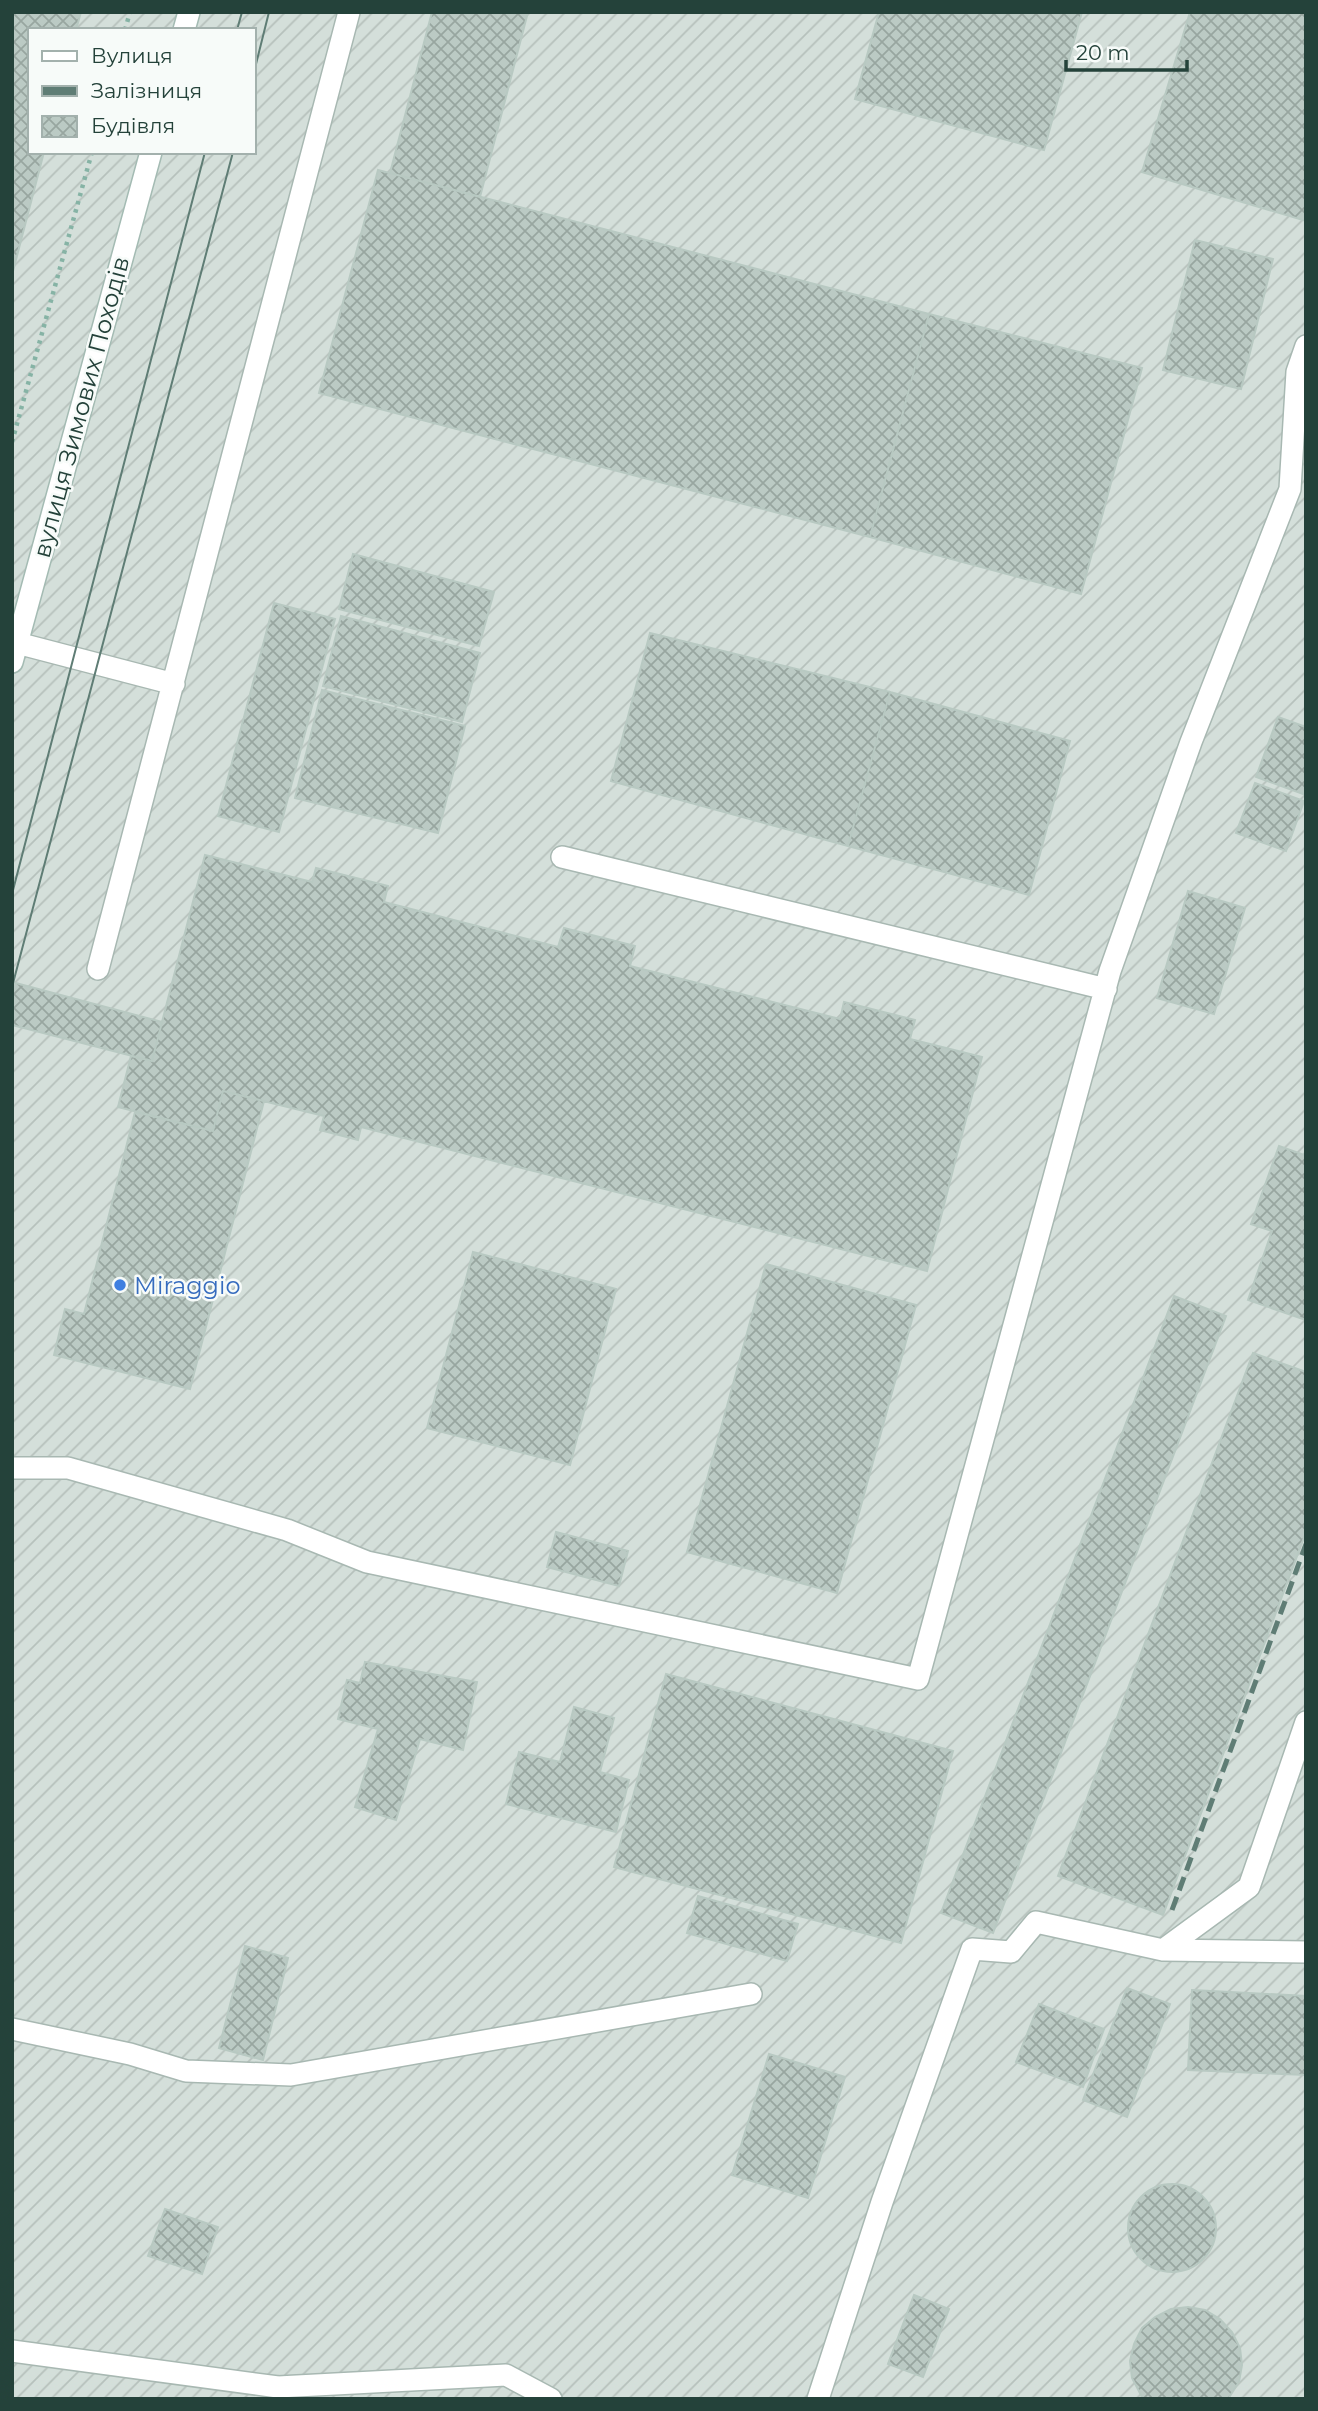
<svg xmlns="http://www.w3.org/2000/svg" width="1318" height="2411" viewBox="0 0 1318 2411" font-family="Montserrat,sans-serif">
  <style>
    .industrial { fill: url(#industrial-furrows); fill-rule: evenodd }
    .building { fill: url(#building-cross-hatch); stroke: #b8c9c2; stroke-width: 2 }
    .lines { fill: none; stroke-linecap: round; stroke-linejoin: round }
    .lane-casing { stroke: #a8b8b2; stroke-width: 24 }
    .secondary-casing { stroke: #a4bbb3; stroke-width: 24 }
    .path { stroke: #86b3a5; stroke-width: 4.5; stroke-dasharray: 3.5 5; stroke-linecap: butt }
    .lane { stroke: #fff; stroke-width: 21 }
    .secondary { stroke: #fff; stroke-width: 21 }
    .tram { stroke: #5f7d75; stroke-width: 2 }
    .rail { stroke: #5f7d75; stroke-width: 5; stroke-dasharray: 14 7; stroke-linecap: butt }
    .shop-dot { fill: #3f7fe0; stroke: #f7fbf9; stroke-width: 2.5 }
    .labels { text-anchor: middle; dominant-baseline: central; stroke-width: 5; stroke-linejoin: round; paint-order: stroke }
    .street-label { font-size: 24px; fill: #24423a; stroke: #f7fbf9 }
    .shop-label { font-size: 24px; fill: #366cbe; stroke: #f7fbf9; text-anchor: start }
  </style>
  <defs>
    <pattern id="industrial-furrows" width="10" height="10" patternUnits="userSpaceOnUse" patternTransform="scale(1.75)"><rect width="10" height="10" fill="#d4dfda"/><path d="M-1 1l2-2M0 10L10 0M9 11l2-2" fill="none" stroke="#b6c1bc"/></pattern>
    <pattern id="building-cross-hatch" width="8" height="8" patternUnits="userSpaceOnUse" patternTransform="scale(1.75)"><rect width="8" height="8" fill="#bbcac4"/><path d="M0 0l8 8M0 8l8-8" fill="none" stroke="#98a6a0"/></pattern>
  </defs>
  <rect width="100%" height="100%" fill="#e6efeb"/>
  <path class="industrial" d="M12,12h1294v2387h-1294zM30,30h224v122h-224z"/>
  <path class="building" d="M12,12h69l-5,18h-46v122h14l-32,123z
    M432,12h96l-48,185 -90,-24z
    M879,12h203l-38,138 -189,-51z
    M1190,12l116,1v208l-164,-49z
    M378,170l551,144 -59,223 -551,-144z
    M1195,240l78,19 -32,130 -78,-19z
    M929,314l213,54 -61,226 -211,-57z
    M353,554l141,38 -15,54 -140,-37z
    M274,603l61,16 -56,213 -61,-16z
    M341,616l139,37 -18,69 -139,-36z
    M650,633l240,59 -42,154 -237,-65z
    M322,690l143,36 -27,107 -143,-35z
    M890,692l180,49 -41,154 -181,-49z
    M1278,717l28,10v68l-50,-18z
    M1255,783l49,18 -18,50 -50,-18z
    M205,855l107,27 4,-14 72,18 -4,16 174,45 6,-19 71,18 -5,20 210,53 4,-17 71,18 -5,19 72,18 -55,214 -566,-144 -3,13 -38,-10 4,-14 -101,-25 -10,40 -95,-24 13,-51 21,5z
    M1188,891l57,17 -31,106 -57,-16z
    M12,982l150,40 -10,39 -140,-36z
    M223,1091l41,10 -74,288 -136,-34 11,-46 19,5 51,-202 78,19z
    M1279,1146l25,9 2,-6v171l-58,-20 24,-69 -21,-7z
    M473,1252l143,37 -46,176 -143,-37z
    M766,1264l150,41 -79,288 -150,-41z
    M1174,1296l52,20 -233,617 -52,-20z
    M1253,1353l53,19v160l-143,383 -105,-39z
    M556,1532l72,19 -9,35 -72,-19z
    M365,1662l112,20 -14,68 -43,-11 -24,81 -41,-13 23,-78 -40,-10 9,-39 13,3z
    M666,1674l287,77 -52,192 -287,-76z
    M574,1707l40,11 -14,54 29,8 -13,52 -110,-28 13,-52 41,10z
    M698,1896l100,28 -11,37 -100,-28z
    M245,1946l43,12 -25,102 -44,-12z
    M1127,1988l43,16 -43,113 -44,-17z
    M1192,1990l114,6v79l-118,-5z
    M1039,2004l65,25 -21,58 -67,-25z
    M769,2054l76,23 -37,121 -76,-23z
    M1128 2228a44 44 0 1 1 88 0a44 44 0 1 1-88 0Z
    M165,2209l53,18 -16,47 -54,-18z
    M914,2295l35,14 -26,68 -35,-13z
    M1188,2307l17,3 15,9 12,13 8,16 2,17 -3,17 -11,17h-85l-11,-21 -2,-17 4,-17 8,-16 13,-11 16,-8z"/>
  <g class="lines">
    <g class="lane-casing">
      <path id="lane" d="M17,643l157,41
        M562,857l544,132
        M98,969l251,-957
        M12,1468h56l219,62 80,32 551,117 192,-708 81,-229 99,-253 7,-117 9,-26
        M1163,1950l86,-63 57,-165
        M12,2029l118,25 56,17 105,4 460,-81
        M12,2351l266,36 228,-12 45,24
        M818,2399l64,-197 90,-253 39,3 25,-30 127,28 143,2"/>
    </g>
    <g class="secondary-casing">
      <path id="secondary" d="M184,30l5,-18
        M12,662l139,-510"/>
    </g>
    <path class="path" d="M125,30l5,-18
      M12,442l80,-290"/>
    <use href="#lane" class="lane"/>
    <use href="#secondary" class="secondary"/>
    <path class="tram" d="M237,30l5,-18
      M254,72l15,-60
      M12,894l193,-742
      M12,987l221,-835"/>
    <path class="rail" d="M1172,1910l134,-366"/>
  </g>
  <circle class="shop-dot" cx="120" cy="1285" r="7"/>
  <g class="labels">
    <g class="street-label">
      <text transform="translate(81 407) rotate(-75)">вулиця Зимових Походів</text>
    </g>
    <g class="shop-label">
      <text x="134" y="1285">Miraggio</text>
    </g>
  </g>
  <rect width="1318" height="2411" fill="none" stroke="#24423a" stroke-width="28"/>
  <rect x="28" y="28" width="228" height="126" fill="#f7fbf9" stroke="#a3b1ad" stroke-width="2"/>
  <rect x="42" y="51" width="35" height="10" fill="#ffffff" stroke="#a3b1ad" stroke-width="2"/>
  <text x="91" y="63" font-size="21" fill="#24423a">Вулиця</text>
  <rect x="42" y="86" width="35" height="10" fill="#5f7d75" stroke="#a3b1ad" stroke-width="2"/>
  <text x="91" y="98" font-size="21" fill="#24423a">Залізниця</text>
  <rect x="42" y="116" width="35" height="21" fill="url(#building-cross-hatch)" stroke="#a3b1ad" stroke-width="2"/>
  <text x="91" y="133" font-size="21" fill="#24423a">Будівля</text>
  <path d="M1066 60v10h121v-10" fill="none" stroke="#24423a" stroke-width="3.5"/>
  <text x="1076" y="60" font-size="21" fill="#24423a" stroke="#f7fbf9" stroke-width="5" paint-order="stroke">20 m</text>
</svg>
